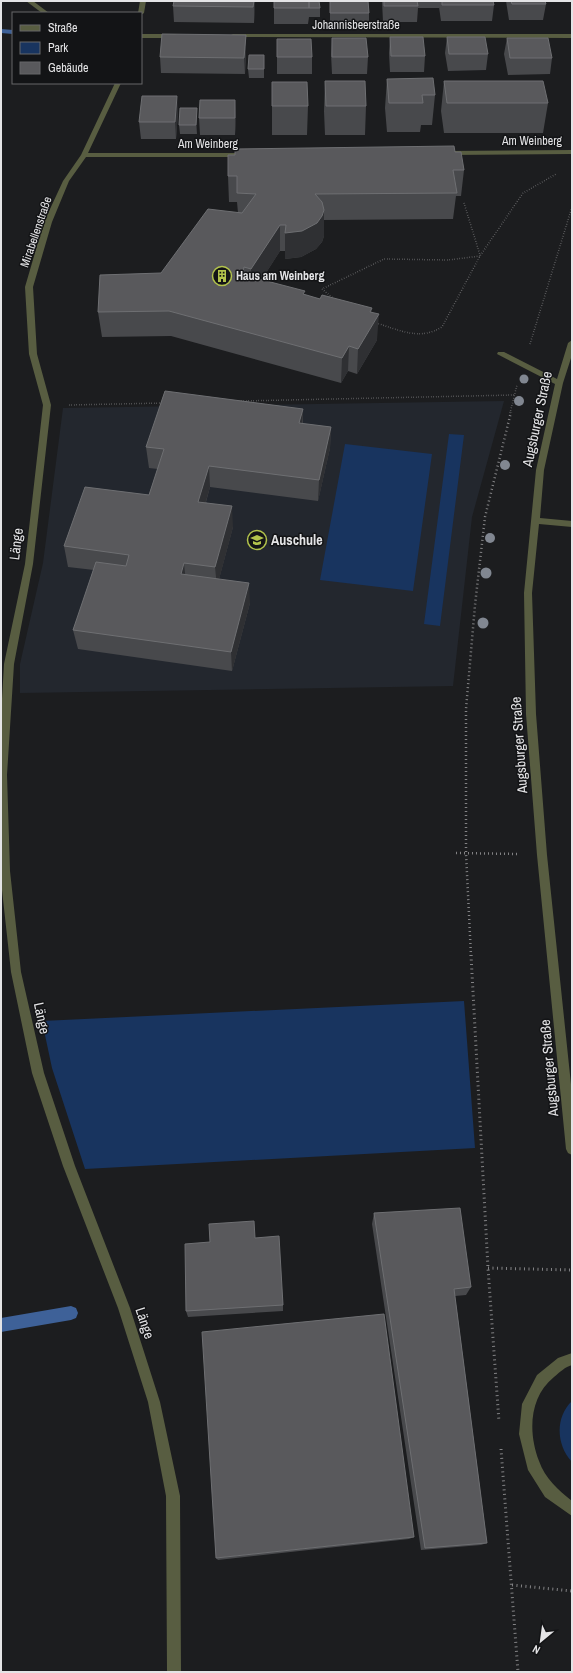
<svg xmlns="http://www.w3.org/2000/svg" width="573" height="1673" viewBox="0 0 573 1673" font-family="'Archivo Narrow',sans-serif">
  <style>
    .built { fill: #23272e }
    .green { fill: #18345f }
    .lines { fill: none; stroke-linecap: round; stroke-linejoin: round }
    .stream { fill: #3e6198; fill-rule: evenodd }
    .path-far2 { stroke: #838385; stroke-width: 1.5; stroke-dasharray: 0.5 2; stroke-linecap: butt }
    .path-far1 { stroke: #838385; stroke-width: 2.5; stroke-dasharray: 1 3; stroke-linecap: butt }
    .path { stroke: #838385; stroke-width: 3; stroke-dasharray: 1 3.5; stroke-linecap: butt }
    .minor { fill: #585d41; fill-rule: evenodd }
    .tree { fill: #818791 }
    .wall { fill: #48494c }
    .shaded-wall { fill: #2f3033 }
    .building { fill: #59595c; stroke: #6e6f72 }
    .labels { text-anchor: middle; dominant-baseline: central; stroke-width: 3; stroke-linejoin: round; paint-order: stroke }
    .far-street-label { font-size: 12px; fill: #e4e4e6; stroke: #131416 }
    .far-poi-label { font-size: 12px; font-weight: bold; fill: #e4e4e6; stroke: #131416; text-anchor: start }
    .street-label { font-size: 14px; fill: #e4e4e6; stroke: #131416 }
    .poi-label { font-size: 14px; font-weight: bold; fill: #e4e4e6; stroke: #131416; text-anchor: start }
  </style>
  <rect width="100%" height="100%" fill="#1c1d1f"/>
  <path class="built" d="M504,401l-32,116 -19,169 -433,7v-29l23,-101 20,-155z"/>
  <path class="green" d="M449,434l15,1 -24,191 -16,-2z
    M345,444l87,10 -19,137 -93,-11z
    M464,1001l11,147 -390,21 -33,-101 -10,-47z
    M572,1401v61c-16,-17 -17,-45 0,-61z"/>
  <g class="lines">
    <path class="stream" d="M1,29l12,1v4l-12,-1z
      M71,1306l5,2 2,5 -2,5 -5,2 -70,12v-14z"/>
    <path class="path-far2" d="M464,203l16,52
      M334,299l-12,-10 62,-30 64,1 32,-4
      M376,323c24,7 43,18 66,4l38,-71 43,-63 33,-19
      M530,344l42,-137
      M241,401l273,-6
      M69,405l95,-2
      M510,413l7,-28"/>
    <path class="path-far1" d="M456,853l62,1
      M471,956l-5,-103v-144l9,-104 10,-88 26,-105"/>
    <path class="path" d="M471,955l17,313 11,154
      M488,1268l84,2
      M501,1449l17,223
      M512,1585l60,6"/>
    <path class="minor" d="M26,1h7l16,12h-7z
      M140,1h6l-2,12 -3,2v-2h-3z
      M141,34h34l3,2 -3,2h-34z
      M233,34h339v4l-341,-1v-2z
      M115,83h6l-33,70h160l3,2 -3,2h-162l-17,24 -17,41 -19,65 4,67 14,51 -18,159 -19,100 -7,111 3,96 11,101 23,101 31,93 55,142 30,94 20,94 1,176h-14l-1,-176 -18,-94 -30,-94 -55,-142 -31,-93 -21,-101 -10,-91v-165l3,-52 21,-100 18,-159 -14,-51 -4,-67 19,-65 19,-41 18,-26z
      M572,150v4l-124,1 -3,-2 3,-2z
      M572,340v15l-9,28 -19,87 -4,48 32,3v6l-33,-3 -7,69 4,121 11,141 25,239v61l-4,-2 -2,-4 -29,-294 -11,-141 -2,-121 12,-123 19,-86 -58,-30 1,-2h6l53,27 11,-36z
      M572,1353v12c-7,2 -12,7 -18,12 -25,20 -26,56 -15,84 6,17 19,29 33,40v15l-27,-19 -17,-27 -9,-36 3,-30 15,-29 21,-17z"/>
  </g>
  <g class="tree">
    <circle cx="524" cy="379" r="4.5"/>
    <circle cx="519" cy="401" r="5"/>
    <circle cx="505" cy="465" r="5"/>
    <circle cx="490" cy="538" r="5"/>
    <circle cx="486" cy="573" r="5.5"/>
    <circle cx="483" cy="623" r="5.5"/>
  </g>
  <path class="wall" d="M174,1h81l-1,22 -80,-1 -1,-16z
    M274,1l46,7v9h-11l-1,7h-34z
    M330,1h38l1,12v9h-39z
    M382,1h111l1,4 -2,16h-51l-2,-14v1h-21l-1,14h-34z
    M506,1h39l1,3 -3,16h-34z
    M246,35v16l-1,23 -84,-1 -1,-16z
    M390,37l35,19 -1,16h-34l-1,-19z
    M447,37l41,17 -2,16 -38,1 -3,-18z
    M332,38l36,19 -1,17h-35l-1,-20z
    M507,38l45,20 -2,16 -42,1 -4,-21z
    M277,39l35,18v17h-35z
    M264,55v23h-15l-1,-9z
    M387,79l48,16 -3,30h-11l-1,7h-33l-2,-24z
    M325,81l41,25 -1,29h-40l-1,-24z
    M444,81l104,22 -5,30h-99l-3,-22z
    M272,82l36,24 -1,29h-35z
    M178,112l-2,27h-35l-2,-17z
    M236,116l-1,19h-35l-1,-17z
    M197,117v17h-17l-1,-9z
    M455,152l9,18 -3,26h-5l-3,23 -129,1v16l-2,6 -6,7 -15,8 -16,2v-8h-5l-18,28 43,16 67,17 5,28 -20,34 -9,-3 -7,12 -170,-47 -69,1 -4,-25 63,-39 77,-60 -1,-11h-8l-1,-26z
    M303,409v15l28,3 -1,21 -12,53 -108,-14 -4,15 27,25 -14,52 31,24 -18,68 -154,-22 -5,-19 21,-60 -26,-3 -4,-21 85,-51 9,-26 -9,-1 -3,-21z
    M374,1213l97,74 -5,8 -11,1 32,247 -6,2 -60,5 -49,-326z
    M255,1238l28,67v6l-95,6 -2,-6 24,-69z
    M414,1537l-5,2 -191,21 -2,-2z"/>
  <path class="shaded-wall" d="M254,1h1v6l-1,16z
    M246,35v16l-1,23 -1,-16z
    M177,96l1,16 -2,27 -1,-17z
    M235,100l1,16 -1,19z
    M197,108v26l-1,-9z
    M324,210v26l-2,6 -6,7 -15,8 -16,2v-26z
    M280,225v26l-28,44 -1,-26z
    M372,308l-1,19 8,-13 -2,26 -20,34 1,-25 12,-37z
    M349,346l-1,25 -7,12 1,-25z
    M303,409l-1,21 -3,-7z
    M331,427l-1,21 -12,53 1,-21z
    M209,466l1,21 -10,35 -2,-20z
    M232,506l1,21 -16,60 -2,-20z
    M184,563l2,20 -5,-9z
    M249,583l1,20 -18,68 -1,-19z"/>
  <path class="building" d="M174,1h80l-1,6 -80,-1z
    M274,1h35v7h-35z
    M309,1h10l1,7h-11z
    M330,1h38l1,12h-39z
    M384,1h33l1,5h-34z
    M442,1h51l1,4h-52z
    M511,1h34l1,3h-34z
    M162,34l84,1 -2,23 -84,-1z
    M390,37h33l2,19h-34z
    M447,37h38l3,17h-39z
    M332,38h34l2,19h-36z
    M507,38h41l4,20h-42z
    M277,39h34l1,18h-35z
    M249,55h15v14h-16z
    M433,78l2,17h-13l1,8h-34l-2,-24z
    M325,81h40l1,25h-40z
    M444,81h99l5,22h-101z
    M272,82h35l1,24h-36z
    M142,96h35l-2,26h-36z
    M200,100h35v18h-36z
    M180,108h17l-1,17h-17z
    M454,146l1,6h6l3,18h-11l4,23 -142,1 7,8 2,8 -2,6 -5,7 -15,8 -17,2 1,-8h-6l-29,44 -7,-2 -1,5 7,7 3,1 2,-2 50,13 -2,3 17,5 2,-4 50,13 -2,4 9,2 -21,35 -9,-3 -7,12 -173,-47 -71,1 2,-37 61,-2 47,-64 34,4 14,-19 -19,-1v-17h-9v-21h7v-6z
    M165,391l138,18 -4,14 32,4 -12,53 -110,-14 -11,36 34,4 -17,61 -31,-4 -3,11 68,9 -18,69 -158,-22 23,-68 30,4 3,-11 -65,-9 21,-59 64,8 15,-46 -18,-2z
    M460,1208l11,79 -17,2 33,254 -62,5 -51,-335z
    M254,1221l1,17 24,-2 4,69 -97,6 -1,-67 25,-2 -1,-18z
    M384,1314l30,223 -198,21 -14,-226z"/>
  <defs>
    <g id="building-ring" transform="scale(1)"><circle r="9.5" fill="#131416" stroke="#b2c34c" stroke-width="1.5"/><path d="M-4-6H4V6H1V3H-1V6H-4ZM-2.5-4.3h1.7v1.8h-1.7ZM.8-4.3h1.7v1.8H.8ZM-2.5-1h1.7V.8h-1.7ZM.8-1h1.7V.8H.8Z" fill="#b2c34c"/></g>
    <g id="school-ring" transform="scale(1)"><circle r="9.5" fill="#131416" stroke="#b2c34c" stroke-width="1.5"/><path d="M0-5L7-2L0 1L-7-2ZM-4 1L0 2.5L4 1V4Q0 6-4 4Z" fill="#b2c34c"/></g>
  </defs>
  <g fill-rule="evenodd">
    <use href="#building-ring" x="222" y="276"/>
    <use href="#school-ring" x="257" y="540"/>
  </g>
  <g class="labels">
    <g class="far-street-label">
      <text x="356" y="25">Johannisbeerstraße</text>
      <text x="532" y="141">Am Weinberg</text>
      <text x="208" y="144">Am Weinberg</text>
      <text transform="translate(36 232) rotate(-71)">Mirabellenstraße</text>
    </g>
    <g class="far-poi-label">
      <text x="236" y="276">Haus am Weinberg</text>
    </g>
    <g class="street-label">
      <text transform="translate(537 419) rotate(-78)">Augsburger Straße</text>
      <text transform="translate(16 544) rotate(-83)">Länge</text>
      <text transform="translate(519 745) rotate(-94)">Augsburger Straße</text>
      <text transform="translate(42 1018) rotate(78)">Länge</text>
      <text transform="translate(549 1068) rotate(-95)">Augsburger Straße</text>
      <text transform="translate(145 1323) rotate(72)">Länge</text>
    </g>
    <g class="poi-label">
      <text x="271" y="540">Auschule</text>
    </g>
  </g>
  <rect width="573" height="1673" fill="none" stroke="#e4e4e6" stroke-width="4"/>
  <rect x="12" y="12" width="130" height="72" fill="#131416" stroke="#676769"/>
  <rect x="20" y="25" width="20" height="6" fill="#585d41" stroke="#676769"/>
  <text x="48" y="32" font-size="12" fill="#e4e4e6">Straße</text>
  <rect x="20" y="42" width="20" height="12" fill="#18345f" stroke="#676769"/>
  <text x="48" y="52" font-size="12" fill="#e4e4e6">Park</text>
  <rect x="20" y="62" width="20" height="12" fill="#59595c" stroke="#676769"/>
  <text x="48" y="72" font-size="12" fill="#e4e4e6">Gebäude</text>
  <g transform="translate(541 1641) rotate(209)" stroke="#131416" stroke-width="3" paint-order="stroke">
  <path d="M0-3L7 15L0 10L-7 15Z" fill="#e4e4e6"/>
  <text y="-6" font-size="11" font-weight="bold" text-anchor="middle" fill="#e4e4e6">N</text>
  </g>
</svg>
